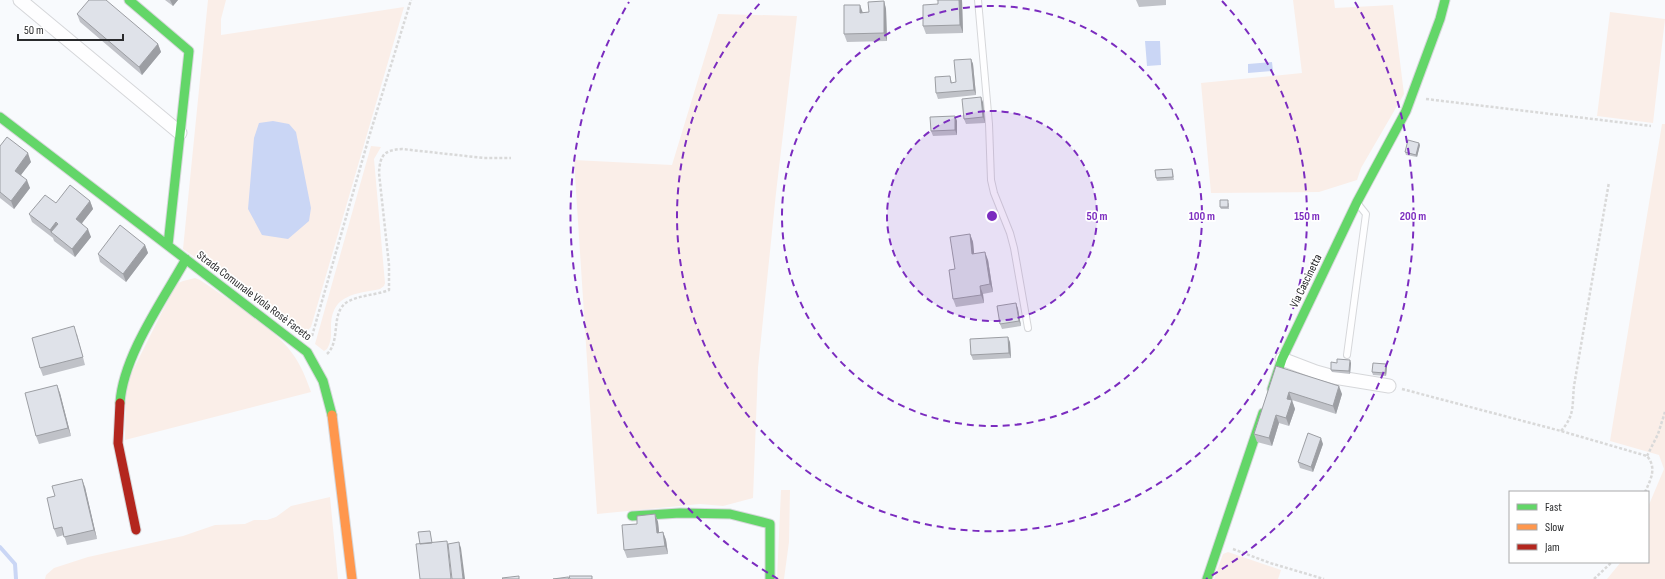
<svg xmlns="http://www.w3.org/2000/svg" width="1665" height="579" viewBox="0 0 1665 579" font-family="'Sofia Sans Condensed',sans-serif">
  <style>
    .green { fill: #faeee8 }
    .water { fill: #cad6f5 }
    .lines { fill: none; stroke-linecap: round; stroke-linejoin: round }
    .stream { stroke: #cad6f5; stroke-width: 4 }
    .lane-casing { stroke: #d6d7da; stroke-width: 8 }
    .street-casing { stroke: #d6d7da; stroke-width: 15 }
    .fast-casing { stroke: #d6d7da; stroke-width: 11 }
    .slow-casing { stroke: #d6d7da; stroke-width: 11 }
    .jam-casing { stroke: #d6d7da; stroke-width: 11 }
    .path { stroke: #d9d9d9; stroke-width: 2.5; stroke-dasharray: 3 2; stroke-linecap: butt }
    .lane { stroke: #fefeff; stroke-width: 6 }
    .street { stroke: #fefeff; stroke-width: 13 }
    .fast { stroke: #63d668; stroke-width: 9 }
    .slow { stroke: #ff974d; stroke-width: 9 }
    .jam { stroke: #b3261e; stroke-width: 9 }
    .wall { fill: #c0c2c8 }
    .shaded-wall { fill: #9c9ea3 }
    .building { fill: #dfe2e9; stroke: #9c9ea3 }
    .ring { fill: none; stroke: #7b2cbf; stroke-width: 2; stroke-dasharray: 7 5 }
    .labels { text-anchor: middle; dominant-baseline: central; stroke-width: 3.5; stroke-linejoin: round; paint-order: stroke }
    .street-label { font-size: 12px; fill: #292a2c; stroke: #fff }
    .centre { fill: #7b2cbf; stroke: #fff; stroke-width: 2 }
    .ring-label { font-size: 12px; text-anchor: middle; font-weight: bold; fill: #7b2cbf; stroke: #fff; stroke-width: 3.5; stroke-linejoin: round; paint-order: stroke }
  </style>
  <rect width="100%" height="100%" fill="#f8fafd"/>
  <path class="green" d="M208,0h18l-5,19v16l183,-28 -93,320 -4,4h-9l-115,-82z
    M1293,0h41l1,8 58,-3 11,89 -43,74 -4,12 -38,12 -108,1 -10,-110 101,-10z
    M1610,12l55,7 -12,104 -56,-7z
    M718,14l79,2 -21,177 -18,175 -5,130 -30,8 -23,-2 -103,10 -23,-354 98,5z
    M1662,124h3v455h-58l14,-17h27v-55l16,-38 -5,-14 -49,-14z
    M371,146l10,1 -7,12 11,124 -1,3 -4,3c-24,5 -47,5 -49,35 0,9 1,17 -4,25l-3,2 -9,-7z
    M195,278l5,2c29,20 72,45 92,73 9,12 14,25 19,39l-186,48 1,-56 50,-100 7,-3z
    M781,490h9l-1,52 -5,37h-7z
    M330,497l8,82h-293l1,-4 8,-7 34,-11 95,-21 32,-11 30,-1 9,-4h13l9,-3 15,-11z
    M1228,552l53,18 -3,9h-64l9,-25z"/>
  <path class="water" d="M1145,41h15l1,24 -14,1z
    M1272,62l1,9 -25,2v-9z
    M273,121l16,3 7,8 15,76 -2,13 -21,18 -26,-4 -14,-26 6,-71 5,-15z"/>
  <g class="lines">
    <path class="stream" d="M0,547l15,17 1,15"/>
    <g class="lane-casing">
      <path id="lane" d="M978,0l11,124 2,56 3,13 16,40 4,15 14,80
        M1347,355l19,-141 -8,-10"/>
    </g>
    <g class="street-casing">
      <path id="street" d="M20,0l160,133
        M1282,359l34,13 18,5 55,9"/>
    </g>
    <g class="fast-casing">
      <path id="fast" d="M129,0l60,51 -21,194
        M0,117l307,235 16,29 9,34
        M1272,389l10,-30 75,-157 49,-91 34,-92 5,-19
        M120,403c3,-47 43,-103 66,-144
        M632,516l48,-3 50,1 40,10v55
        M1207,579l56,-166"/>
    </g>
    <g class="slow-casing">
      <path id="slow" d="M332,415l20,164"/>
    </g>
    <g class="jam-casing">
      <path id="jam" d="M120,403l-2,40 18,87"/>
    </g>
    <path class="path" d="M1426,99l225,27
      M312,336l57,-199 42,-137
      M327,354c15,-14 2,-43 22,-53 12,-6 27,-6 40,-11v-25l-10,-92c1,-18 5,-23 23,-24l82,9h27
      M1402,389l159,42 86,25c10,12 4,23 -2,36
      M1561,431c14,-16 11,-25 13,-45l35,-204
      M1647,456l11,-22 7,-22
      M1233,549l37,14 54,16
      M1594,579l18,-17"/>
    <use href="#lane" class="lane"/>
    <use href="#street" class="street"/>
    <use href="#fast" class="fast"/>
    <use href="#slow" class="slow"/>
    <use href="#jam" class="jam"/>
  </g>
  <path class="wall" d="M165,0h13l-5,6z
    M936,0h26l1,33 -37,1 -3,-8 15,-22v-3z
    M1136,0h30v5l-27,2z
    M884,1l2,8 1,32 -40,1 -3,-8 18,-22h7z
    M77,14l81,30 3,8 -19,23 -62,-53z
    M971,59l2,5 3,31 -38,4 -2,-6 14,-17 2,7 4,-1z
    M983,102l2,21 -19,1 -2,-5z
    M955,116l2,5v14l-24,1 -2,-5z
    M1420,145l-3,12 -11,-2 -1,-3z
    M0,146l31,16 -11,13 10,13 -16,21 -14,-11z
    M1172,169l1,2 1,9 -17,1 -1,-3z
    M90,201l3,8 -11,14 9,14 -16,20 -21,-16 -1,-3 -21,-16 -3,-8 27,-11z
    M1229,203v6h-8l-1,-2z
    M970,234l3,8 1,12 14,6 5,32 -10,2 1,9 -28,4 -3,-8 2,-30z
    M145,245l3,8 -22,29 -26,-20 -2,-8z
    M1016,303l2,6 3,17 -19,3 -2,-5z
    M77,334l8,31 -42,11 -3,-8z
    M1010,342l1,16 -38,2 -2,-5z
    M1337,363h14l-1,11 -18,-2 -1,-2z
    M1276,366l66,28 -6,20 -44,-14 3,9 -6,17 -10,-3 -7,23 -15,-4 -3,-8z
    M1387,367l-1,9 -13,-1 -1,-3z
    M60,393l11,43 -32,8 -3,-8z
    M1323,444l-10,28 -13,-4 -2,-6z
    M85,487l12,52 -30,6 -3,-10 -7,2 -3,-8 1,-33z
    M655,514l3,8 1,10h4l3,8 2,14 -41,4 -3,-8 13,-26z"/>
  <path class="shaded-wall" d="M170,0h8l-5,6z
    M959,0h3l1,33 -3,-8z
    M884,1l2,8 1,32 -3,-8z
    M860,5l3,8h-3z
    M158,44l3,8 -19,23 -3,-8z
    M971,59l2,5 3,31 -2,-5z
    M981,97l2,5 2,21 -2,-6z
    M955,116l2,5v14l-2,-5z
    M1419,143l1,2 -3,12 -1,-2z
    M28,153l3,9 -13,17 -3,-8z
    M27,180l3,8 -16,21 -3,-8z
    M90,201l3,8 -14,18 -3,-8z
    M56,222l3,8 -8,2 2,6 -3,-8z
    M88,229l3,8 -16,20 -3,-8z
    M970,234l3,8 2,20 -3,-8z
    M145,245l3,8 -22,29 -3,-8z
    M985,252l3,8 5,32 -3,-8z
    M980,286l3,8 1,9 -3,-8z
    M1016,303l2,6 3,17 -2,-5z
    M1008,337l2,5 1,16 -2,-5z
    M1350,360l1,3 -1,11 -1,-3z
    M1386,364l1,3 -1,9 -1,-3z
    M57,385l3,8 11,43 -3,-8z
    M1339,386l3,8 -6,20 -3,-8z
    M1289,392l6,17 -6,17 -3,-8 1,-19z
    M1276,415l3,8 -7,23 -3,-8z
    M1321,438l2,6 -10,28 -2,-5z
    M82,479l3,8 12,52 -3,-9z
    M655,514l3,8 2,19 -3,-8z
    M663,532l3,8 2,14 -3,-8z
    M459,542l2,6 4,31h-2z"/>
  <path class="building" d="M89,0h17l52,44 -19,23 -62,-53z
    M938,0h21l1,25 -37,1v-21l15,-1z
    M884,1v32l-40,1v-29h16v8l9,-1 -1,-10z
    M971,59l3,31 -38,3 -1,-16 15,-1 1,7 5,-1 -2,-22z
    M981,97l2,20 -19,2 -2,-20z
    M955,116v14l-24,1 -1,-14z
    M7,137l21,16 -13,18 12,9 -16,21 -11,-9v-46z
    M1408,140l11,3 -3,12 -11,-3z
    M1172,169l1,8 -17,1 -1,-8z
    M70,185l20,16 -14,18 12,10 -16,20 -21,-17 7,-8 -2,-2 -6,8 -21,-16 16,-19 11,8z
    M1220,200h8v7h-8z
    M120,225l25,20 -22,29 -25,-20z
    M970,234l2,20 13,-2 5,32 -10,2 1,9 -28,4 -4,-29 6,-1 -5,-32z
    M1016,303l3,18 -19,3 -3,-18z
    M74,326l9,31 -43,11 -8,-30z
    M1008,337l1,16 -38,2 -1,-16z
    M1337,359l13,1 -1,11 -18,-1v-8l6,1z
    M1373,363l13,1 -1,9 -13,-1z
    M1276,366l63,20 -6,20 -44,-14 -2,7 5,1 -6,18 -10,-3 -7,23 -15,-4z
    M57,385l11,43 -32,8 -11,-43z
    M1308,433l13,5 -10,29 -13,-5z
    M82,479l12,51 -30,7 -2,-10 -8,2 -7,-31 8,-2 -3,-10z
    M655,514l2,19 6,-1 2,14 -41,4 -2,-25 15,-1v-8z
    M430,531l2,12 -12,1 -2,-12z
    M447,541l4,38h-31l-4,-35z
    M459,542l4,37h-11l-4,-35z
    M519,576v3h-16l-1,-1z
    M569,576h23v3h-22z
    M568,577l1,2h-16z"/>
  <circle cx="992" cy="216" r="105" fill="#7b2cbf" fill-opacity=".12"/>
  <g class="ring">
    <circle cx="992" cy="216" r="105"/>
    <circle cx="992" cy="216" r="210"/>
    <path d="M1222 1A315 315 0 1 1 762 1"/>
    <path d="M778 579A421 421 0 0 1 629 2M1355 2A421 421 0 0 1 1206 579"/>
  </g>
  <g class="labels">
    <g class="street-label">
      <text transform="translate(1306 281) rotate(-64)">Via Cascinetta</text>
      <text transform="translate(254 296) rotate(37)">Strada Comunale Viola Rosè Faceto</text>
    </g>
  </g>
  <circle cx="992" cy="216" r="6" class="centre"/>
  <g class="ring-label">
    <text x="1097" y="220">50 m</text>
    <text x="1202" y="220">100 m</text>
    <text x="1307" y="220">150 m</text>
    <text x="1413" y="220">200 m</text>
  </g>
  <rect x="1509" y="491" width="140" height="72" fill="#ffffff" stroke="#a9aaab"/>
  <rect x="1517" y="504" width="20" height="6" fill="#63d668" stroke="#a9aaab"/>
  <text x="1545" y="511" font-size="12" fill="#292a2c">Fast</text>
  <rect x="1517" y="524" width="20" height="6" fill="#ff974d" stroke="#a9aaab"/>
  <text x="1545" y="531" font-size="12" fill="#292a2c">Slow</text>
  <rect x="1517" y="544" width="20" height="6" fill="#b3261e" stroke="#a9aaab"/>
  <text x="1545" y="551" font-size="12" fill="#292a2c">Jam</text>
  <path d="M18 34v6h105v-6" fill="none" stroke="#292a2c" stroke-width="2"/>
  <text x="24" y="34" font-size="12" fill="#292a2c" stroke="#ffffff" stroke-width="3" paint-order="stroke">50 m</text>
</svg>
